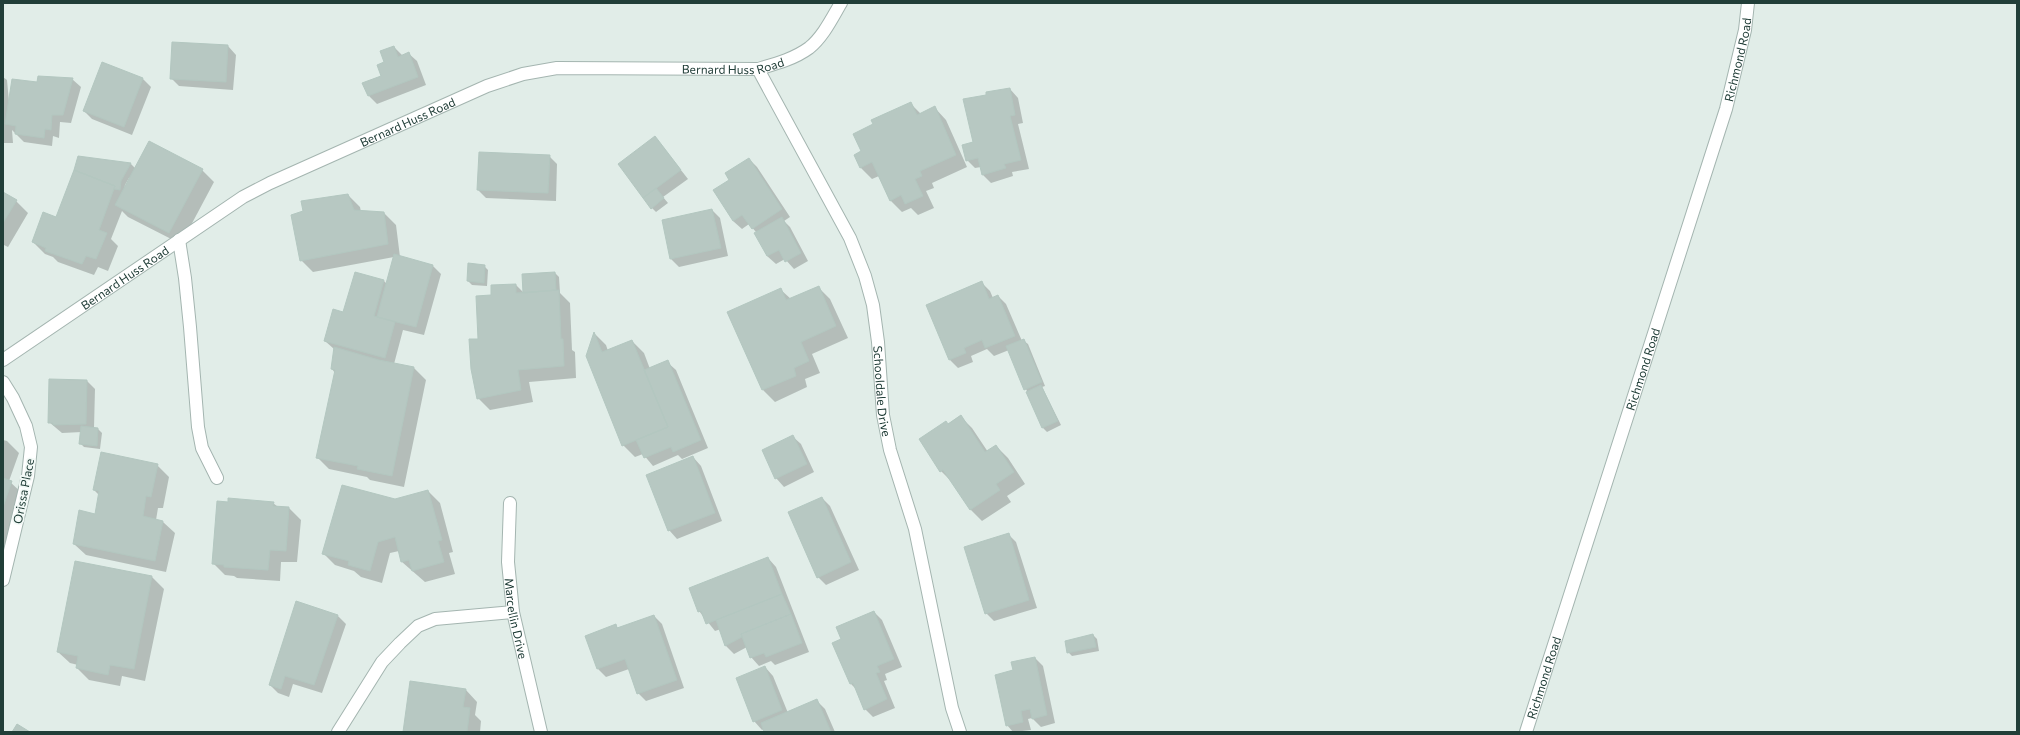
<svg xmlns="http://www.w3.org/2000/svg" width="2020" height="735" viewBox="0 0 2020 735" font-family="Commissioner,sans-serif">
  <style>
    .shadow { fill: #0003; fill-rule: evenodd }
    .building { fill: #b7c8c2; stroke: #b3c7c0 }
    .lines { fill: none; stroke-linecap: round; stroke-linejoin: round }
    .service-casing { stroke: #a4b5b0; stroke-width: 14 }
    .minor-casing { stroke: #a4b5b0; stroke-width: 14 }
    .service { stroke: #fff; stroke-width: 12 }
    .minor { stroke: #fff; stroke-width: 12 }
    .labels { text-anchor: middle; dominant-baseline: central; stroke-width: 3.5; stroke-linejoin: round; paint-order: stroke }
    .street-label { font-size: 12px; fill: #213e38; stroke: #f2f9f6 }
  </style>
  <rect width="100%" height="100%" fill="#e1ede8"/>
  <path class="shadow" d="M228,46l8,9 -3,35 -54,-4 -8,-8z
    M394,47l9,9 5,-3 9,8 9,24 -49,19 -8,-8 14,-20 2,-13z
    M103,63l40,16 8,8 -19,48 -40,-16 -8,-8z
    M3,77l4,3 2,22 29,-19 34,-4 9,8 -10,36 -11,-1 -1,16 -6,-2 -1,10 -28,-4 -12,-12 1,13h-10z
    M1010,89l8,9 5,25 -5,1 11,45 -17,3 1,4 -22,7 -8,-8 -2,-8 -6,1 -8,-8 7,-17 13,-47z
    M911,104l10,10 14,-6 11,12 21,47 -35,16 2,5 -8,3 8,17 -16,7 -7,-7 -9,4 -12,-12 -11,-24 -7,3 -12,-12 3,-15z
    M655,137l33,42 -25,18 5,6 -12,9 -4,-4z
    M480,153l69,3 8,8 -1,37 -70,-3 -8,-8z
    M79,157l52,7 5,5 66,1 12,12 -33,62 -53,-27 -6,-6 -11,28 7,7 -10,25 -10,-4 -4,8 -36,-13 -5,-5 -8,-3 -12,-12 24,-24zM129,178l1,1 -6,12 1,-6z
    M749,159l8,8 33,50 -6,4 6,6 18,34 -14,8 -9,-10 -9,5 -9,-8 -11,-24 -7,-8 -7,5 -9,-8 -2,-41z
    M3,193l13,8 12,12 -20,34 -4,-2 -1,1z
    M348,195l12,12 1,5 23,1 12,12 4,32 32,8 9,9 -17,61 -21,-5 -9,34 20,4 12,12 -22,107 -34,-7 -3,-3 -38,-8 -12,-12 18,-84 -3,-4 2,-20 -9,-8 19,-28 40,-32 3,3 7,-27 -81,15 -12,-12z
    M712,210l8,8 8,38 -49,11 -8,-8z
    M484,266l4,4 -1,16 -15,-1 -4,-4z
    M555,273l4,4 1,16 10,10 2,47 3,2 1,26 -47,4 4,20 -43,8 -12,-12 1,-58 13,-45 24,-10 9,9z
    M981,282l9,9 3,7 5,-2 8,8 16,37h2l4,3 17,42 -3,1 19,38 -14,7 -4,-4 -34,-78 -15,6 -7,-7 -16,7 2,6 -15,6 -8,-8 -23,-55z
    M818,287l12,12 18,39 -36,16 8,19 -15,6 2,8 -32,15 -12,-12 -34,-77 52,-23 10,9z
    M595,334l11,11 2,6 24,-10 12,12 6,16 17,-7 9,8 32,78 -26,11 -4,-4 -25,11 -10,-12 -8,3 -12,-12z
    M87,381l8,8 -1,39 4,1 4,4 -2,16 -16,-2 -4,-4 2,-11 -20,1 -13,-11z
    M960,416l12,12 16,24 8,-6 12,12 17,26 -18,12 4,6 -29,19 -12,-12 -17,-26 -12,-12 7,-47z
    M792,436l9,8 13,28 -30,15 -8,-9 -13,-27z
    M3,440l4,1 12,12 -10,28 14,13 -18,51 -2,-1z
    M693,457l8,9 21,55 -45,18 -8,-9z
    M157,465l12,12 -6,31h-5l-2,12 7,2 12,11 -9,39 -80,-17 -12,-11 22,-29 4,-19 -6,-6z
    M428,491l12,12 13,49 -4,1 6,21 -30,8 -23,-20 -3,-11 -9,2 -8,30 -21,-6 -7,-6 -19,-6 -12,-12 72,-53z
    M822,498l8,8 29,64 -33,15 -8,-8z
    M273,503l5,4 11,1 12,12 -4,42h-16l-1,19 -43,-3 -3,-2 -9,-1 -12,-12z
    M1008,534l8,8 21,66 -43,13 -8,-8z
    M768,558l8,9 33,85 -34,13 -4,-4 -12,5 -8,-9 -4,-10 -13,7 -8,-8 -5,-17 -6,2 -16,-20z
    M76,562l76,15 12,12 -19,92 -23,-5 -2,10 -31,-6 -12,-12 1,-3 -8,-2 -12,-11z
    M874,612l8,8 20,47 -17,7 2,6 -3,1 11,27 -22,9 -8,-8 -8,-19 -6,-6z
    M337,615l9,9 -24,69 -29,-9 -4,13 -11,-4 -8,-8z
    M654,616l8,8 22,64 -38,13 -8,-8 -9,-24 -23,8 -8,-8 18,-43 3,3z
    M1093,635l4,4 2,12 -27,5 -4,-4z
    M1035,658l8,8 12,57 -14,4 -9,-9 -4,1 3,11 -18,2 -6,-7 7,-54z
    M765,667l8,9 15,37 29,-12 8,8 10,23h-69l-2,-3 -2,1 -8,-9z
    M466,690l11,12 -2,13 6,6 -1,11h-76z"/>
  <path class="building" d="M172,42l56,3 -2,37 -56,-3z
    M394,46l4,11 11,-5 9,25 -50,19 -6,-13 19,-7 -4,-11 7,-3 -4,-11z
    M102,62l41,16 -19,49 -41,-16z
    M38,76l35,2 -10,37h-11l-1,15 -6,-1 -1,9 -29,-4 1,-8 -11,-2 7,-45 25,3z
    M1010,88l5,27 -5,1 11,44 -17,4 2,4 -24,7 -4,-17 -12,3 -4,-16 11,-3 -10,-43 23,-4v-3z
    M911,102l6,13 18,-9 21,49 -36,16 2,5 -7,3 8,17 -18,8 -4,-9 -11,6 -18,-39 -12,6 -6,-13 7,-4 -8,-17 20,-10 -2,-4z
    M655,136l26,34 -38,28 -25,-34z
    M149,141l54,28 -34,64 -54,-28z
    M479,152l71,3 -2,38 -71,-3z
    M78,156l53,7 -10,18 -1,9 -6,-1 1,-3 -41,-16z
    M749,158l33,51 -30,20 -10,-14 -9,6 -20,-31 16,-10 -4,-7z
    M74,170l41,16 -16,44 8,3 -11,26 -10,-3 -4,8 -37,-13 1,-3 -14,-6 11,-30 13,5z
    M656,188l8,10 -13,11 -8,-11z
    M3,192l14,8 -14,23z
    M348,194l6,16 30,2 4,32 -88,17 -9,-46 12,-4 -2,-10z
    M712,209l9,39 -51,11 -8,-39z
    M782,217l19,36 -16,9 -6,-12 -12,6 -13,-23z
    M394,254l39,11 -17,62 -39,-10z
    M468,263l17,2 -1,18 -17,-2z
    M355,272l29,8 -10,36 21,6 -10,36 -61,-17 9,-32 10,3z
    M555,272l1,18 -33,3 -1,-19z
    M982,281l7,18 9,-4 17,41 -30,12 -3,-8 -18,8 2,5 -17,7 -23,-55z
    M516,284v9l43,-3 2,49h2l1,27 -46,4 3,20 -44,9 -6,-30 -2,-30h9l-2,-43 15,-1v-10z
    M819,286l17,40 -35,16 8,19 -15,7 2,8 -34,14 -35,-78 54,-24 5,12z
    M594,332l8,20 30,-12 36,87 -46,19 -36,-90z
    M1024,339l18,43 -18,8 -18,-44z
    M334,347l45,13 35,7 -22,109 -35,-7 1,-3 -42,-8 19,-88 -4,-1z
    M668,360l33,80 -28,12 -2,-5 -27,11 -8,-18 32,-13 -24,-57z
    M49,379l38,1 -1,44 -33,1v-2h-5z
    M1041,385l17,36 -16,7 -16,-36z
    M961,415l24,37 11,-7 18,27 -18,12 4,6 -30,20 -27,-40 -3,2 -21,-33 27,-18 2,3z
    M81,426l17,2 -1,18 -18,-2z
    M793,435l14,29 -32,15 -13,-29z
    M101,452l57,12 -7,33 -5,-1 -3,20 20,5 -8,40 -82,-17 6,-34 16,4 4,-23 -6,-1z
    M693,456l22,57 -47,18 -22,-56z
    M3,478l9,3 -9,26z
    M342,485l53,14 33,-9 14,50 -4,1 6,21 -32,9 -3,-11 -8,2 -6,-25 -17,5 -8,29 -22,-6 1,-4 -27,-7z
    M822,497l29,65 -34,16 -29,-66z
    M228,498l46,4 -1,4 16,1 -3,44 -16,-1 -2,20 -44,-3v-2l-12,-1 5,-63 11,1z
    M1009,533l20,67 -44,14 -21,-67z
    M768,557l14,37 -76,30 -5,-13 -3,1 -9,-24z
    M75,561l77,15 -18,93 -24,-4 -2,10 -32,-7 2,-12 -21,-4z
    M782,594l9,20 -50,20 1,3 -17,9 -9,-26z
    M296,601l42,14 -24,70 -29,-9 -4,13 -12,-4z
    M874,611l20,48 -17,7 3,6 -4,1 11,26 -23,11 -11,-27 -3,1 -18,-41 9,-4 -5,-12z
    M791,614l11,29 -36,14 -2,-4 -14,5 -9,-24z
    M654,615l23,65 -40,14 -12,-35 -28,10 -12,-33 31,-12 1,4z
    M1093,634l3,13 -29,6 -2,-12z
    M1035,657l12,58 -15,4 -2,-10 -9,2 2,11 -17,4 -11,-51 18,-5 -2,-8z
    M765,666l17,44 -29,12 -17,-44z
    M410,681l56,8 -3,18 7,1 -3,24h-64z
    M817,699l14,33h-67l-3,-9z
    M17,724l13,8h-18z"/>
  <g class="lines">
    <g class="service-casing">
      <path id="service" d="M179,240l6,38 5,49 8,100 4,21 15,30
        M338,732l44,-70 18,-19 18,-17 17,-7 78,-7"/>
    </g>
    <g class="minor-casing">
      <g id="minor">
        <path id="s1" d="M758,69l92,169 15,38 8,29 5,37 5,73 7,35 25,79 37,179 8,24"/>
        <path id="s2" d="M3,360l240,-163 27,-14 217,-97 36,-12 34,-6 201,1c17,-5 36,-10 51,-21 14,-11 23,-30 32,-45"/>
        <path d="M3,382l10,16 13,28 5,21 -3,29 -25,104"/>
        <path id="s3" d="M510,503l-2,59 5,50 28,120"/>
        <path id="s4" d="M1526,732l200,-623 19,-79 3,-27"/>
      </g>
    </g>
    <use href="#service" class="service"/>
    <use href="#minor" class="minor"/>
  </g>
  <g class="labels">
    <g class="street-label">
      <text stroke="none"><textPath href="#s4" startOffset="705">Richmond Road</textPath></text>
      <text stroke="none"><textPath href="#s2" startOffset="807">Bernard Huss Road</textPath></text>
      <text stroke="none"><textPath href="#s2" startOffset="471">Bernard Huss Road</textPath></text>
      <text stroke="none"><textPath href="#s2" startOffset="147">Bernard Huss Road</textPath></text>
      <text stroke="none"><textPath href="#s4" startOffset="381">Richmond Road</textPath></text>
      <text stroke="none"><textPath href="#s1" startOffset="350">Schooldale Drive</textPath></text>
      <text transform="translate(23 491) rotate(-79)">Orissa Place</text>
      <text stroke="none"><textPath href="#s3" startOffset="116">Marcellin Drive</textPath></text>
      <text stroke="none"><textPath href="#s4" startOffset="57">Richmond Road</textPath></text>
    </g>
  </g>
  <rect width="2020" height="735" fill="none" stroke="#213e38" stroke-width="8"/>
</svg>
